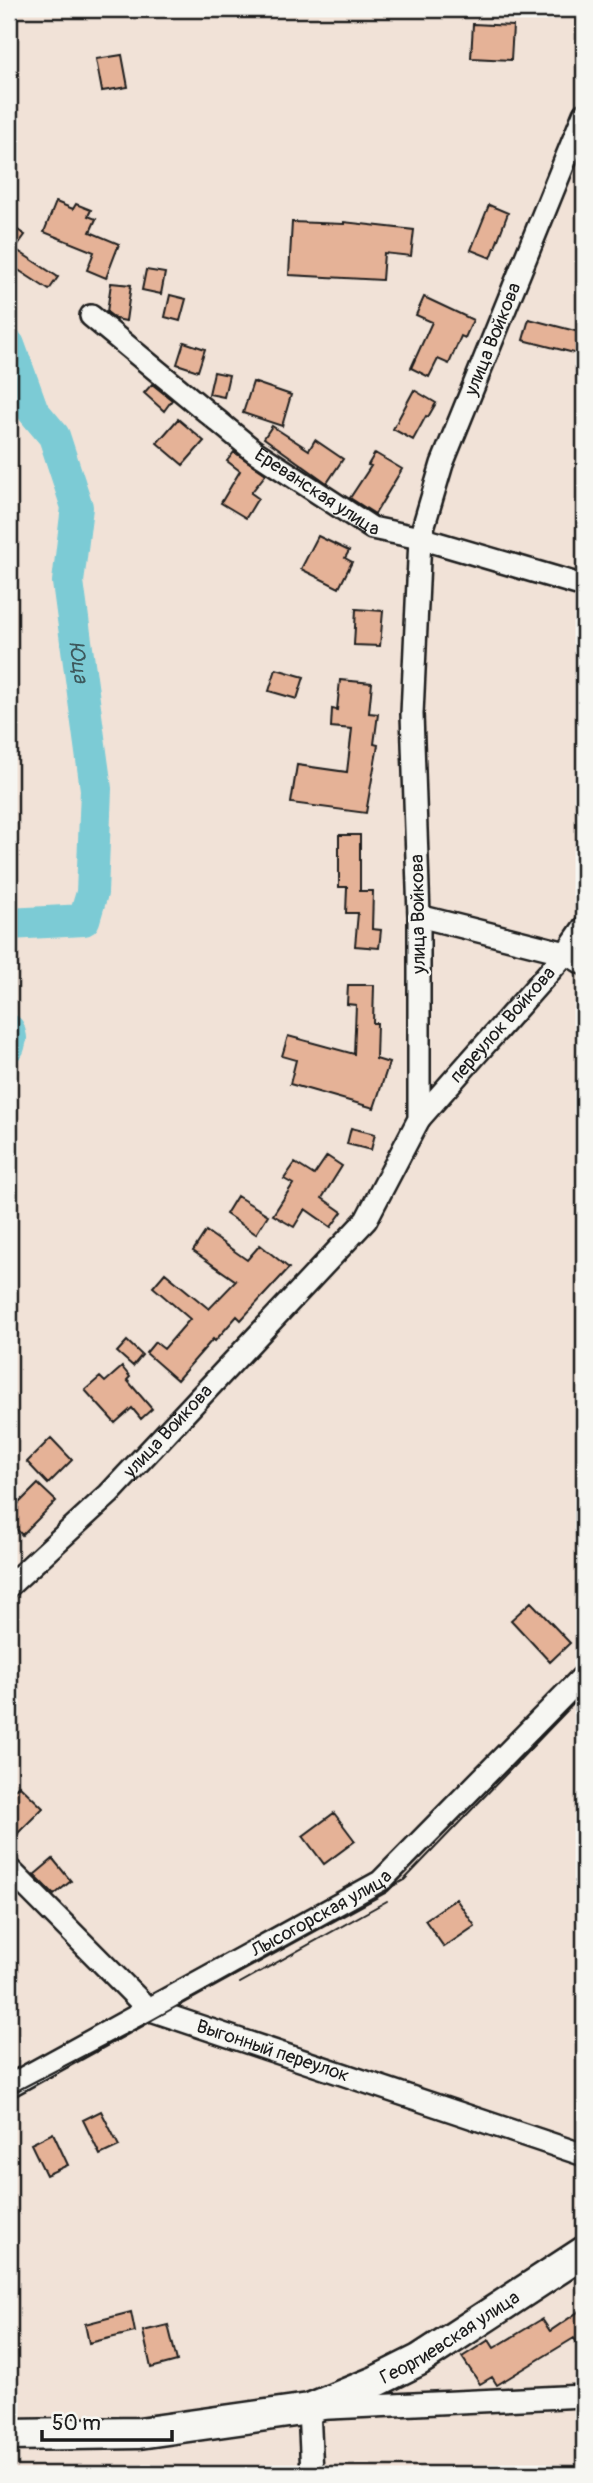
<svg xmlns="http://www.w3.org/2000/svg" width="593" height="2483" viewBox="0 0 593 2483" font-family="Pangolin,sans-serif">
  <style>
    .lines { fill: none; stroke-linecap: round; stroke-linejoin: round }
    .river { stroke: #7bcbd5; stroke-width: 32 }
    .building { fill: #e5b297; stroke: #1c1c1c; stroke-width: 2 }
    .minor-casing { stroke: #1c1c1c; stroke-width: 26 }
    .secondary-casing { stroke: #1c1c1c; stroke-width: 35 }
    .minor { stroke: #f6f6f2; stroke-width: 21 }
    .secondary { stroke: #f6f6f2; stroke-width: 30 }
    .tram { stroke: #1c1c1c; stroke-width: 2 }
    .labels { text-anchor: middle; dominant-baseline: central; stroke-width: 5; stroke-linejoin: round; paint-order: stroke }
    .street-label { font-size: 19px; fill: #1c1c1c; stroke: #f6f6f2 }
    .water-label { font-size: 21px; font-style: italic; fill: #3d595d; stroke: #f6f6f2 }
  </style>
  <rect width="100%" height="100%" fill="#f1e2d7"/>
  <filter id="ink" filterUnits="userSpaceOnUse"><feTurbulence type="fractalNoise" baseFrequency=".0143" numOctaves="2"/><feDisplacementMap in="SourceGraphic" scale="14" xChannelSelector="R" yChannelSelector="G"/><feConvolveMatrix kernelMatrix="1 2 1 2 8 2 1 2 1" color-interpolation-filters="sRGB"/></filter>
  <g filter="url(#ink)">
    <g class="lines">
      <g class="river">
        <path id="s1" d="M9,345l24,66 21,25 23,71 -9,75 28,207 -4,104 -8,27 -75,4"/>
        <path d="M9,1030l2,8 -2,8"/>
      </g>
    </g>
    <path class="building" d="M473,24l40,2 -2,34 -40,-2z
      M122,55l6,32 -26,4 -6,-32z
      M56,202l17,7 3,-5 15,6 -3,6 8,3 -6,13 29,12 -13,34 -19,-8 7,-18 -50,-20z
      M489,205l19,8 -17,45 -20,-8z
      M292,222l52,2v-2l70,8 -3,26 -27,-3 -2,27 -93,-5z
      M9,224l16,11 -10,14 43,28 -9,13 -40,-26z
      M146,270l19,3 -4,21 -19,-4z
      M111,283l20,2 -5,36 -10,-2 -9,-7z
      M170,295l16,4 -6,22 -15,-4z
      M424,297l49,23 -8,18 -4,-2 -12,28 -11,-5 -9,18 -18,-9 21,-46 -16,-7z
      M529,319l54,14 -5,21 -55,-14z
      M184,342l21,7 -7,22 -21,-7z
      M214,372l15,3 -5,22 -15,-3z
      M253,382l38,13 -9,31 -39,-13z
      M152,384l20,16 -8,11 -20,-18z
      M414,390l22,13 -8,14 -2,-1 -13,24 -20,-11z
      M178,419l26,22 -21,24 -26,-22z
      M272,426l37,24 6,-10 28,19 -16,24 -63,-45z
      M234,452l32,22 -15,19 7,5 -12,20 -25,-15 19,-32 -13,-10z
      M375,453l27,16 -27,45 -25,-16 21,-32 -3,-1z
      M318,536l31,15 -4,7 7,4 -13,26 -38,-19z
      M356,609l27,2 -3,35 -26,-1z
      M276,669l28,8 -7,22 -28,-8z
      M340,680l32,3 -3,30 9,1 -4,30 4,1 -12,68 -75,-10 6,-38 50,7 5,-43 -21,-2 1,-18 5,1z
      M339,835h21v56h13l-1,38 9,1 -2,18 -24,-2 3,-33h-12l1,-26h-8z
      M348,985h26l-1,38h4l-1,36 13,4 -15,45 -84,-24 6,-24 -14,-4 6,-20 66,18 2,-49 -9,-1z
      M351,1128l24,6 -4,16 -24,-6z
      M327,1156l15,10 -20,32 20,14 -11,15 -26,-18 -11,18 -21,-12 20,-31 -9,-5 11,-16 19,12z
      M237,1196l31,19 -12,19 -30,-20z
      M206,1231l41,29 13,-15 29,23 -48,52 -4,-4 -22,25 -2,-2 -36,41 -31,-27 9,-11 9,7 26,-30 -37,-32 12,-14 44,36 27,-28 -43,-30z
      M127,1341l15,14 -9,11 -16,-14z
      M122,1367l8,10 -3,3 25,29 -11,10 -9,-11 -17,15 -30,-33 15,-13 5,5z
      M51,1438l21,22 -24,24 -21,-22z
      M38,1484l18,17 -34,34 -13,-14v-8z
      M531,1602l39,41 -20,19 -39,-42z
      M19,1785l24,23 -27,27 -7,-7v-33z
      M334,1813l21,28 -31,23 -21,-28z
      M53,1859l18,22 -17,14 -20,-20z
      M456,1899l19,27 -31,21 -19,-27z
      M101,2111l18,35 -19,9 -17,-35z
      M53,2133l15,32 -22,10 -15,-31z
      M584,2308v46l-10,-16 -77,47 -5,-8 -12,7 -18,-27 27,-17 5,8 48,-29 8,12z
      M131,2312l4,20 -46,11 -4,-19z
      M168,2325l9,36 -26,7 -8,-37z"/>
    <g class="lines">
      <g class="minor-casing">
        <g id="minor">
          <path id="s2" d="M91,316l163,135 118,77 48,10 164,48"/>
          <path d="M419,916l147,37 18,11"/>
          <path id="s3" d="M419,1119l147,-166 18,-26"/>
          <path id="s4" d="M9,1586l100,-92 257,-274 53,-101v-203l-7,-202 8,-176 22,-74 142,-350"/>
          <path id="s5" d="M9,1869l139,140 436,146"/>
          <path id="s6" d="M9,2086l371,-204 204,-207"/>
          <path d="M312,2474l-3,-65 275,-13"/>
        </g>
      </g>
      <g class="secondary-casing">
        <g id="secondary">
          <path id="s7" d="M9,2435l130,-2 170,-24 68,-28 42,-21 165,-108"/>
        </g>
      </g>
      <use href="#minor" class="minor"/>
      <use href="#secondary" class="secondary"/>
      <path class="tram" d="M240,1983l147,-82
        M9,2095l134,-70 261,-145 180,-187"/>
    </g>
  </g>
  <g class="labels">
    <g class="street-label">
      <text stroke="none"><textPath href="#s4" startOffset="1419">улица Войкова</textPath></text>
      <text stroke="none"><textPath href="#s2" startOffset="287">Ереванская улица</textPath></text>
      <text transform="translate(418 914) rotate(-91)">улица Войкова</text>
      <text stroke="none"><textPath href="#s3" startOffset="126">переулок Войкова</textPath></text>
      <text stroke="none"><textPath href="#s4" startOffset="222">улица Войкова</textPath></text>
      <text stroke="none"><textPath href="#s6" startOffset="357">Лысогорская улица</textPath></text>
      <text stroke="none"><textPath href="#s5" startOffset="329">Выгонный переулок</textPath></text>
      <text stroke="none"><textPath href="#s7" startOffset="460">Георгиевская улица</textPath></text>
    </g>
    <g class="water-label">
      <text stroke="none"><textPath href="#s1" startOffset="334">Юца</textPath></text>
    </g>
  </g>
  <rect width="593" height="2483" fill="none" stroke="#f6f6f2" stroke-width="35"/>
  <rect x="18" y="18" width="558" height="2448" fill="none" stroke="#1c1c1c" stroke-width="2.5" filter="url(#ink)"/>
  <path d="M42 2430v10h130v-10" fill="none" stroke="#1c1c1c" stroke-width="3.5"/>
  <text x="52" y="2430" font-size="21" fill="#1c1c1c" stroke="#f6f6f2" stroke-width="5" paint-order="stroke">50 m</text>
</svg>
